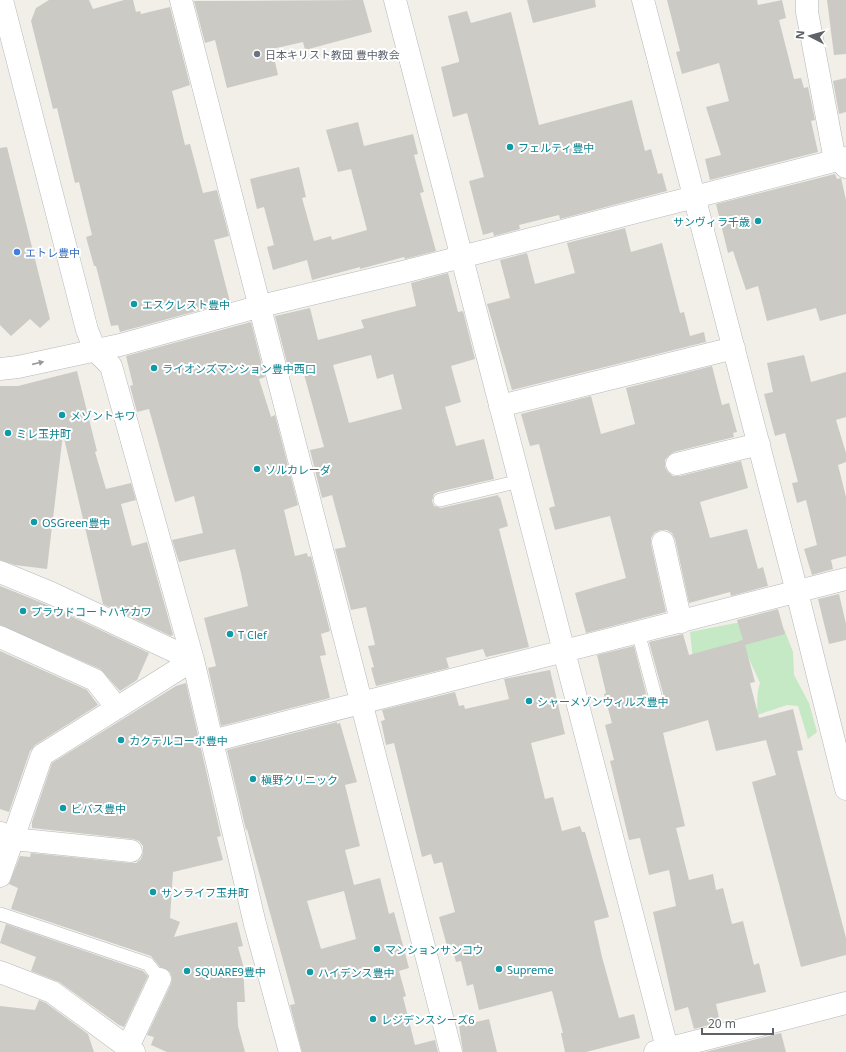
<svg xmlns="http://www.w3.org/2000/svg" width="846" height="1052" viewBox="0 0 846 1052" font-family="'Noto Sans','Noto Sans JP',sans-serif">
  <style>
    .green { fill: #c5e8c5 }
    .building { fill: #cccac5; fill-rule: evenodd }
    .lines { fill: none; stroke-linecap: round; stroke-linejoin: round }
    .lane-casing { stroke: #b5b8bc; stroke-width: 14 }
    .street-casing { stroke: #b5b8bc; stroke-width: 23 }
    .secondary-casing { stroke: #b6babf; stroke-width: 23 }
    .lane { stroke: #fff; stroke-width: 13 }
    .street { stroke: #fff; stroke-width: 22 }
    .secondary { stroke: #fff; stroke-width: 22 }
    .oneway { fill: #979a9d }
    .worship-dot { fill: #6b7280; stroke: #fff; stroke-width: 1.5 }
    .culture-dot { fill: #0f9aa8; stroke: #fff; stroke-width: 1.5 }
    .shop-dot { fill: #3f7fe0; stroke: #fff; stroke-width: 1.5 }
    .labels { text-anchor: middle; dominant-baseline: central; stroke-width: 4; stroke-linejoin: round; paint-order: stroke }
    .worship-label { font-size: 11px; fill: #5b616d; stroke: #fff; text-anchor: start }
    .culture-label { font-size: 11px; fill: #0d838f; stroke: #fff; text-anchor: start }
    .shop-label { font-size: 11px; fill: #366cbe; stroke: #fff; text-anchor: start }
  </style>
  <rect width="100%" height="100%" fill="#f1efe8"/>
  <path class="green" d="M741,622l43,7 9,23 1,23 15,28 8,29 -9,7 -10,-33 -11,-1 -30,10c1,-12 -1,-21 3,-32l-15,-33 -7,-9 -27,9 -18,10 -3,-28z"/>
  <path class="building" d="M49,0h40l4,9 31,-9h9l3,12 4,-1 1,3 29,-7 20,78 -18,6 13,54 5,-1 13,49 14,-3 12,46 -15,4 16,62 -110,30 -2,-7 -7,1 -15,-60h-2l-8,-29 6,-2 -13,-53 -4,1 -18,-75 -4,1 -22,-88 5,-13z
    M363,0l9,32 -67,18 -2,-8 -31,7 6,26 -51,13 -12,-48 -10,3 -11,-42z
    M527,0h68l1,7 -63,16z
    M667,0h90l1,5 24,-5 4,18 -7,2 15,59 7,-1 3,10 4,-1 7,33 -4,1 7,31 -108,28 -5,-21 16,-4 -15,-48 23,-6 -10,-38 -37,11 -6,-22 4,-1z
    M827,0h19v54l-12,1z
    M467,11l4,12 40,-11 28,113 93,-25 13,51 6,-2 7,25 4,-1 5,18 -107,28 -1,-4 -40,10 1,4 -26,7 -1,-4 -10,3 -14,-54 15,-4 -17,-64 -14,4 -12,-50 18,-5v-2l-11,-44z
    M846,78v34l-7,2 -6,-33z
    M358,122l6,24 49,-12 5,20 -4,1 10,37 -4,1 16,58 -31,8 -1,-2 -44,12v-2l-48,13 -5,-20 -34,10 -6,-23 7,-2 -10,-38 -7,2 -7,-30 49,-12 7,30 -4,1 12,43 17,-5 1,4 35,-10 -16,-61 -13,3 -12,-42z
    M7,147l43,172 -10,9 -10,-9 -19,17 -11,-11v-177z
    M835,174l2,5 4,-1 5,22v114l-26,7 -4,-13 -49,13 -9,-35 -12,4 -13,-39 -5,2 -12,-49z
    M625,228l6,24 31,-9 18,70 4,-1 6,24 14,-4 2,10 -194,48 -25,-86 23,-6 -10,-38 27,-7 8,31 40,-11 -8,-30z
    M448,273l10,39 5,-1 12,48 -24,7 10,36 -16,5 11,39 28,-7 10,40 -56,13 -4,2 -2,7 2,5 7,2 57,-13 1,3 1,-1 8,29 -9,3 30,118 -43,10 -3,-8 -37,9 3,10 -73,18 -5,-18 3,-1 -6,-21 7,-1 -9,-38 -15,3 -16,-61 11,-2 -14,-52 -10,3 -12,-48 14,-3 -22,-80 -13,4 -14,-55 35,-8 8,32 46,-12 -3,-8 55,-14 -5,-23zM371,355l6,24 16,-5 9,35 -53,14 -16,-58z
    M251,322l14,55 -6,2 12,38 4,-2 23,90 -14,5 11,46 12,-3 1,4 3,-1 19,75 -9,3 5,21 -6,1 10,42 -109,28 -13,-58 8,-2 -12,-48 44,-12 -7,-33 -6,-24 -56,13 -7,-22 31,-7 -9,-37 -19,6 -26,-93 -12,3 -7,-26 3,-1 -7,-29z
    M804,355l7,27 35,-10v45l-10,3 10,33v9l-8,3 8,32v59l-15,4 2,9 -21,6 -8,-26 13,-4 -11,-45 -9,3 -5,-20 6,-1 -13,-49 -10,3 -11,-42 9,-2 -6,-29z
    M712,366l10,39 7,-2 8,29 -4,1 1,4 -60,15 -5,3 -4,5v7l3,5 5,4h7l61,-15 7,27 -48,14 10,36 37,-9 11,40 5,-2 5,19 -37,10 -1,-4 -41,11 -14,-64 -3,-6 -5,-3h-7l-6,3 -3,5v6l15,68 -80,21 -11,-40 51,-15 -16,-62 -55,14 -6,-22 6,-2 -16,-62 -9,2 -9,-32 70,-18 10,38 34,-10 -9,-36z
    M77,371l20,80 -2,1 11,37 25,-6 5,17 -15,4 11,42 15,-4 26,93 -2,1 -68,-32 -40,-170 -16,135 -32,-4 -15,-5v-174h18z
    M0,586l45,18 104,49 -12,27 -17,11 -20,-22 -100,-44z
    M839,594l7,30v16l-17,4 -11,-45z
    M778,609l7,25 -40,11 10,37 -5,1 9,35 34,-9 10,41 -6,1 49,187v17l-45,12 -49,-185 24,-7 -10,-35 -50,11 -8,-31 -45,13 22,93 -9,2 13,52 24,-6 3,16 7,-2 9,36 11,-3 11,44 5,-2 7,29 -50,12 4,18 -26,7 -6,-22 -13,4 -22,-99 23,-6 -7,-36 -20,5 -9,-37 -11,2 -19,-79 4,-1 -9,-35 7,-2 -8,-29 2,-1 -9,-38 37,-9 14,55 3,4 7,2 4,-3 2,-7 -15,-55 34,-8 6,21 54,-15 -6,-20z
    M0,651l87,39 11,15 -63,40 -5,6 -21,61 -9,-3z
    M550,670l15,64 -34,9 14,56 8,-2 9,34 18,-5 2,6h3l24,85 -15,4 8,36 17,61 15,-4 6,24 -54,14h-21l-4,-19h2l-11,-42 -73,19 -6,-26 -6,2 -6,-25 -5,1 -5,-18 -4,2 -8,-29 16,-5 -13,-50 -8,2 -3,-10 -9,3 -28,-114 -8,2 -5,-24 4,-1 -3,-10 73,-18 4,14 5,-1 1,4 44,-10 -5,-20z
    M186,683l35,153 -4,1 6,23 -50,12 -3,46 10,4 -6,15 63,-15 6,24 -5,1 5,18 2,37h-8l1,24 7,26h-78l-16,-7 3,-8 -7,-2 24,-51 1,-6 -2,-6 -10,-5 -9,-11 -140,-47 7,-21 -9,-4 11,-28 10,1 1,-4 99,10h6l5,-4 2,-6v-7l-4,-5 -6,-2 -101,-11v-6l20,-59 124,-77z
    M337,722v2l3,-1 17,59 -12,3 15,61 -15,4 9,35 26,-7 9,36 5,-2 15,56 -10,3 7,25 -3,1 12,48 20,-5 3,12h-136l-12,-47 5,-1 -48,-175 -1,1 -19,-80zM344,891l12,48 -35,10 -14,-48z
    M6,924l137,47 5,5 -24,51 -5,-2 -60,-43 -28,-11 5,-14 -36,-14z
    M39,1000l7,3 42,31 6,18h-94v-46l35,4z
    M489,1019l8,33h-34l-4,-26z
    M781,1033l5,19h-81z"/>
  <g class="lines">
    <g class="lane-casing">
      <path id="lane" d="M440,500l80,-19
        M638,632l18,67
        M0,914l148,50 12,15"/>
    </g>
    <g class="street-casing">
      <path id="street" d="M181,0l270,1052
        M395,0l273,1052
        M643,0l154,592 49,197
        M807,0v12l27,143 12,12
        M95,350l16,16 82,294 62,264 35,128
        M0,369l18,-2 102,-22 141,-39 142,-34 443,-114
        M500,406l234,-58
        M677,464l82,-20
        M663,542l18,80
        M0,572l51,21 142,67 -151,95 -42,121
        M0,637l95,43 22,28
        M212,741l634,-162
        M1,833l12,6 118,12
        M0,972l52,20 82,60
        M128,1047l32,-68
        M655,1052l191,-49"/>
    </g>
    <g class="secondary-casing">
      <path id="secondary" d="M2,0l85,330 8,20"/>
    </g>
    <use href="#lane" class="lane"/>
    <use href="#street" class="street"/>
    <use href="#secondary" class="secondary"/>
  </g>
  <defs><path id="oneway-solid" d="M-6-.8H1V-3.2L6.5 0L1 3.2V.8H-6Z"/></defs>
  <use class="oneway" href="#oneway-solid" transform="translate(38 363) rotate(-13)"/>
  <circle class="worship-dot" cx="257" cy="54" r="4"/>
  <g class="culture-dot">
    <circle cx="510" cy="147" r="4"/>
    <circle cx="758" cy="221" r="4"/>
    <circle cx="134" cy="304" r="4"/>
    <circle cx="154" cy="368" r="4"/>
    <circle cx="62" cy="415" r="4"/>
    <circle cx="8" cy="433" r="4"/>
    <circle cx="257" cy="469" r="4"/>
    <circle cx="34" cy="522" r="4"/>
    <circle cx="23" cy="611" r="4"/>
    <circle cx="230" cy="634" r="4"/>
    <circle cx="529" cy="701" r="4"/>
    <circle cx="121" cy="740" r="4"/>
    <circle cx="253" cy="779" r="4"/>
    <circle cx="63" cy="808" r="4"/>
    <circle cx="153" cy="892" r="4"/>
    <circle cx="377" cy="949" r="4"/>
    <circle cx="499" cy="969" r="4"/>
    <circle cx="187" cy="971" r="4"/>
    <circle cx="310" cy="972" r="4"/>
    <circle cx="373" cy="1019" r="4"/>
  </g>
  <circle class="shop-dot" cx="17" cy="252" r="4"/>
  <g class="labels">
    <g class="worship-label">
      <text x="265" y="54">日本キリスト教団 豊中教会</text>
    </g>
    <g class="culture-label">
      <text x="518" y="147">フェルティ豊中</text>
      <text x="750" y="221" text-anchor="end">サンヴィラ千歳</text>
      <text x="142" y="304">エスクレスト豊中</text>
      <text x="162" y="368">ライオンズマンション豊中西口</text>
      <text x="70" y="415">メゾントキワ</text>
      <text x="16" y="433">ミレ玉井町</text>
      <text x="265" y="469">ソルカレーダ</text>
      <text x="42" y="522">OSGreen豊中</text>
      <text x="31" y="611">プラウドコートハヤカワ</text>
      <text x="238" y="634">T Clef</text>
      <text x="537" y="701">シャーメゾンウィルズ豊中</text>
      <text x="129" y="740">カクテルコーポ豊中</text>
      <text x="261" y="779">槇野クリニック</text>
      <text x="71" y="808">ビバス豊中</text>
      <text x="161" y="892">サンライフ玉井町</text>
      <text x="385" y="949">マンションサンコウ</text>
      <text x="507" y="969">Supreme</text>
      <text x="195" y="971">SQUARE9豊中</text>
      <text x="318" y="972">ハイデンス豊中</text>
      <text x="381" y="1019">レジデンスシーズ6</text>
    </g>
    <g class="shop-label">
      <text x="25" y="252">エトレ豊中</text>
    </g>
  </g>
  <g transform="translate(810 36) rotate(276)" stroke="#ffffff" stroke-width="3" paint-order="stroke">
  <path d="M0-3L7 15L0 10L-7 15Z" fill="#5f6368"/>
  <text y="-6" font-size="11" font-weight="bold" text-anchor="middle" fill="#5f6368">N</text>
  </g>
  <path d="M702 1028v6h71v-6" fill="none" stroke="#5f6368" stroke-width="2"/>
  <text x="708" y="1028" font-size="12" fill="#5f6368" stroke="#ffffff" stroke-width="3" paint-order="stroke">20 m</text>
</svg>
